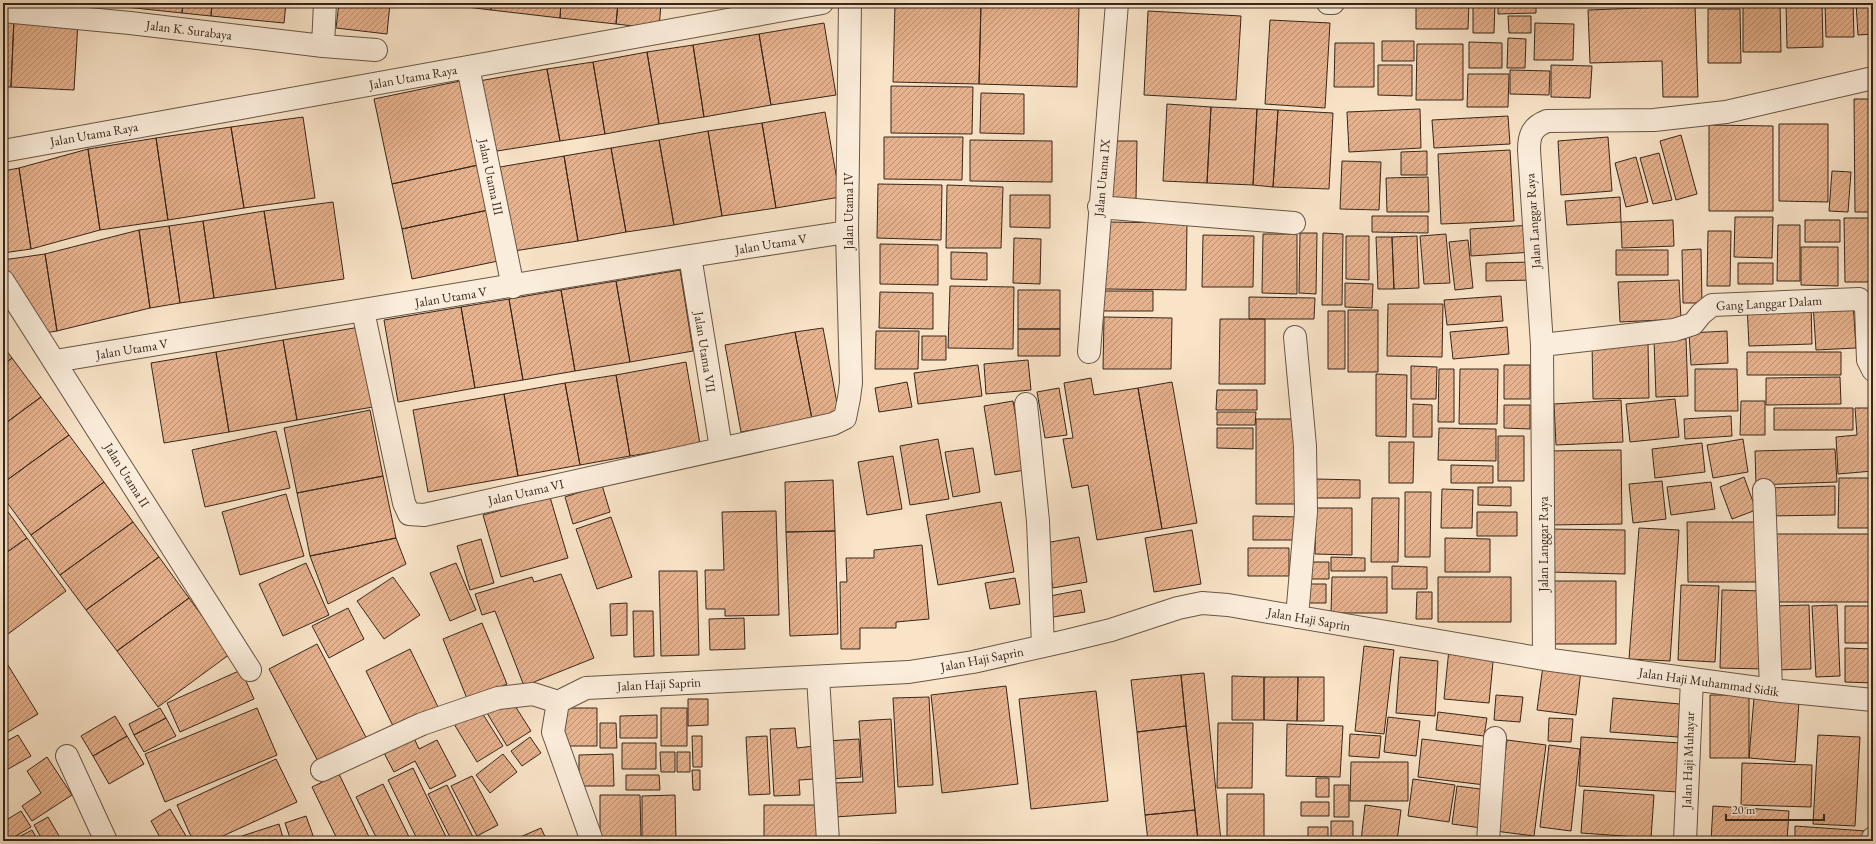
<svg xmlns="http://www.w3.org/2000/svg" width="1876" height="844" viewBox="0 0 1876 844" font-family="'EB Garamond',serif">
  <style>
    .building { fill: url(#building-hatch); stroke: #37261b }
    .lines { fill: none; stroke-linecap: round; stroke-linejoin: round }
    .minor-casing { stroke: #685646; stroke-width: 24 }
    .minor { stroke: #fbeddb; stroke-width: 22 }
    .labels { text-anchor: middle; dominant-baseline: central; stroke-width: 3; stroke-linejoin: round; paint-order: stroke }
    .street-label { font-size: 13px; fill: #37261b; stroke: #fbeddb }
  </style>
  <defs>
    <pattern id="building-hatch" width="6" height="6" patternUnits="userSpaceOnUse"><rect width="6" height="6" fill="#e7b28e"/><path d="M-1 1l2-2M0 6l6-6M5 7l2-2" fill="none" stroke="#bc9173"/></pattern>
  </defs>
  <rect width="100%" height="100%" fill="#f9e4c8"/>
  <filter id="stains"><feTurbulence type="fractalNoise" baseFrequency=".005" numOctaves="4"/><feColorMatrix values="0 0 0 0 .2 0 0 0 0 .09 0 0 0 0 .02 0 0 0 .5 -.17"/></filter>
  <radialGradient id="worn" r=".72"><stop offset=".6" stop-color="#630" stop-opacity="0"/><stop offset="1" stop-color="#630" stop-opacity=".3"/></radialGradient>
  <path class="building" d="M83,3h53l-1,5z
    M136,3h47l-1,10 -47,-5z
    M183,3h29l-1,13 -29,-3z
    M212,3h74l-2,20 -73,-7z
    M339,3h51l-3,31 -51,-6z
    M434,3h58l-1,7z
    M492,3h69l-1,15 -69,-8z
    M561,3h57l-2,21 -56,-6z
    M618,3h43l-2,26 -43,-5z
    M895,3h86l-2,81 -86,-2z
    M981,3l98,3 -2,81 -98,-3z
    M1416,3h53l-1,26h-52z
    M1473,3h22l-1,30h-21z
    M1498,3h38v10l-38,1z
    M1743,3h37l1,49h-38z
    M1786,3h36l1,44 -36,1z
    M1825,3h28l1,34h-28z
    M1856,3h17v31l-15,1z
    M1695,6l3,91h-35l-1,-36 -72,2 -2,-53z
    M1708,9h32l1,54h-33z
    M1148,11l93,5 -5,84 -92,-5z
    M1508,16h23v17h-22z
    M3,18l11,1 -3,68h-8z
    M14,19l64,3 -4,68 -63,-3z
    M1270,20l60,3 -5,85 -60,-4z
    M824,23l12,72 -65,10 -12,-71z
    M1535,23l39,1 -1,36h-39z
    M759,34l12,71 -67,12 -11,-72z
    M1508,38l18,1 -1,29h-18z
    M1382,41h32v20h-32z
    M1469,42l33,1v25h-33z
    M1335,43h39v44h-40z
    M1417,44h46v56h-47z
    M693,45l11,72 -45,7 -12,-72z
    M647,52l12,72 -54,10 -12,-72z
    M593,62l12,72 -45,7 -13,-72z
    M1378,65h34v31l-34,-1z
    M1551,65l41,1 -2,32 -39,-1z
    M547,69l13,72 -69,11 -12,-71z
    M1510,70l40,1 -1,24 -39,-1z
    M1468,74h41l-1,33h-41z
    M460,81l18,84 -86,19 -18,-85z
    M891,86l82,1 -1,47 -81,-1z
    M981,93l43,1v40l-44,-1z
    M1854,99h19v113h-18z
    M1167,104l44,3 -4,76 -44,-2z
    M1211,107l46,2 -4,76 -46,-2z
    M1257,109l21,1 -5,77 -20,-2z
    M1420,109l1,39 -72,4 -2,-40z
    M1278,110l55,3 -4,76 -56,-2z
    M825,112l15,85 -64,11 -14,-85z
    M1508,116l2,28 -76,4 -2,-28z
    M303,117l12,81 -71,10 -13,-81z
    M762,123l14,85 -54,8 -14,-85z
    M1779,124h49v78l-49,-1z
    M1709,125l64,1v85h-64z
    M231,127l13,81 -76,12 -12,-82z
    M708,131l14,85 -48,9 -15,-85z
    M1681,135l16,59 -21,6 -16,-59z
    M884,137h79l-1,43 -78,-1z
    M1608,137l4,54 -51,4 -3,-54z
    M156,138l12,82 -68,10 -12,-81z
    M659,140l15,85 -48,7 -15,-84z
    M970,140l82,1v41l-82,-1z
    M1111,141h26l-1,59h-26z
    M611,148l15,84 -48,9 -14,-85z
    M88,149l12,81 -69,19 -12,-81z
    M1510,150l4,71 -73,3 -3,-70z
    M1427,151v24h-26v-23z
    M1659,153l13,47 -19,4 -13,-46z
    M564,156l14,85 -64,10 -14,-84z
    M1636,157l12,45 -22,5 -11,-44z
    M1342,161l39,1 -2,48 -39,-1z
    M478,165l10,45 -86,19 -10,-45z
    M19,168l12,81 -28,4v-82z
    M1832,171l19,1 -3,40 -19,-1z
    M1428,177l1,35h-42l-1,-34z
    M878,184l64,1 -1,55 -64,-2z
    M947,185l56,2 -2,61h-55z
    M1010,195h40v33l-40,-1z
    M1620,197l1,25 -54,3 -2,-24z
    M333,202l11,77 -68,10 -12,-78z
    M488,210l10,51 -86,18 -10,-50z
    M264,211l12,78 -62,9 -11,-77z
    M1372,216h56v17l-56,-1z
    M1735,217h38l-1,41 -38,-1z
    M1844,218h29v64h-28z
    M1673,220l1,26 -52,2 -1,-26z
    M1805,220h35v22h-35z
    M203,221l11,77 -34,5 -11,-77z
    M1106,222l81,1 -1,67 -81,-1z
    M1532,225l1,27 -62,4 -1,-27z
    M1778,225h22v56h-23z
    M169,226l11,77 -30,5 -11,-78z
    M139,230l11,78 -93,23 -12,-77z
    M1708,231h23l-1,55h-23z
    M1300,233h17l-1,61 -17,-1z
    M1323,233l20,1 -1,71h-20z
    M1263,234h34v60l-35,-1z
    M1446,234l4,49 -26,1 -4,-48z
    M1203,235l51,1 -1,51h-51z
    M1346,236h23v44l-23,-1z
    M1417,236l2,52 -25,1 -2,-52z
    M1376,237h16l2,52h-16z
    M1014,238l27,1 -1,45 -27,-1z
    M1468,240l5,48 -18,2 -6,-48z
    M880,244l58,1v40l-58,-1z
    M1801,247h37v39l-37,-1z
    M1701,249l1,54h-19l-1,-53z
    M1616,250h52v25h-52z
    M951,252l36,1v27l-36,-1z
    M45,254l12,77 -13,2 -41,-68v-5z
    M1535,262v18l-49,1v-18z
    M1738,263h35v21h-35z
    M680,270l13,81 -63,11 -14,-81z
    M1679,280l2,39 -61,3 -2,-40z
    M616,281l14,81 -55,9 -14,-81z
    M1345,283l28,1 -1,24 -27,-1z
    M950,286l64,1 -1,62 -65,-1z
    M561,290l14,81 -52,9 -14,-81z
    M1018,290h42v39h-42z
    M1099,291h54v20h-55z
    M880,292l53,1v36l-54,-1z
    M1501,296l2,25 -56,4 -3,-25z
    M1249,297l66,1 -1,21h-65z
    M509,299l14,81 -48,8 -14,-81z
    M1853,302l3,46 -40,2 -3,-46z
    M1811,303l1,41 -63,2 -2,-41z
    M1388,304h55l-1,53 -55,-1z
    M461,307l14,81 -77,14 -14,-82z
    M1348,310h30v62h-30z
    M1328,311h17v58h-17z
    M1104,317l68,1 -1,51h-68z
    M1220,319h45v65h-46z
    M360,327l13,80 -76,13 -14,-80z
    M1507,327l2,27 -56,5 -3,-27z
    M823,328l16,86 -27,5 -17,-87z
    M1018,329h42v27h-42z
    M876,331h43l-1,38h-43z
    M1727,331l1,32 -37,2 -2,-32z
    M795,332l17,87 -71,13 -16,-87z
    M922,336h24v24h-24z
    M1686,339l2,57 -32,1 -2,-57z
    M283,340l14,80 -68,12 -13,-80z
    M1592,343h56l1,55 -56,1z
    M3,346l9,12 -9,7z
    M216,352l13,80 -65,11 -13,-80z
    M1747,352h94v23h-94z
    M12,358l29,39 -38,28v-60z
    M1028,360l3,30 -45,4 -2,-30z
    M686,362l14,82 -70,12 -14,-81z
    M978,365l4,31 -64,8 -4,-31z
    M1504,365h26v34h-26z
    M1411,366l26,1 -1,32h-25z
    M1439,369h15v53h-16z
    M1460,369h38l-1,55h-38z
    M1695,369h42l1,42h-43z
    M1376,374l31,1 -1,62 -30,-1z
    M616,375l14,81 -50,9 -15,-82z
    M1840,377l1,27 -75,1v-27z
    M1091,378l3,17 44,-7 24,141 -65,11 -9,-55 -16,3 -9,-49 10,-1 -9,-55z
    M907,382l5,25 -33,5 -4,-24z
    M1172,382l25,141 -35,6 -24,-141z
    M565,383l15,82 -62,11 -14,-82z
    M1059,388l8,47 -22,3 -8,-46z
    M1217,390h40v20h-41z
    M504,394l14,82 -90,16 -15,-82z
    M41,397l28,38 -66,48v-58z
    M1675,399l4,38 -49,5 -4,-38z
    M1621,400l2,42 -67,3 -2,-41z
    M1013,401l12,69 -30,5 -11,-69z
    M1741,401h24v34h-25z
    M1413,404l19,1v32h-19z
    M1504,405h26v24l-26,-1z
    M1774,408h79v22h-79z
    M1855,408h16l2,63 -35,3 -2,-37 21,-2z
    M370,410l13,66 -86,17 -13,-65z
    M1217,412h39l-1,13h-38z
    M1731,416l1,20 -47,3 -1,-20z
    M1256,419h46l-1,85h-45z
    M1217,428h36v21l-36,-1z
    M1439,428l57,1v32l-58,-1z
    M276,431l14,57 -85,19 -13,-57z
    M69,435l35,47 -73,53 -28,-38v-14z
    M1498,436h26v45h-26z
    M938,439l11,60 -39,6 -10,-59z
    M1743,439l5,33 -35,6 -6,-33z
    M1389,442h25l-1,41h-24z
    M1702,443l3,29 -50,6 -3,-29z
    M973,448l7,44 -27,5 -8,-45z
    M1835,449l2,33 -81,3 -1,-34z
    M1621,450l1,74 -74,1 -1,-74z
    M893,456l9,53 -35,6 -9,-53z
    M1451,465l42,1v17h-42z
    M383,476l13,62 -86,18 -13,-63z
    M1744,477l12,33 -24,9 -12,-32z
    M1839,478h32l-1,50h-32z
    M1316,479l44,1v18h-44z
    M833,480l2,51 -49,1 -1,-50z
    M1662,481l4,38 -33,4 -4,-39z
    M104,482l29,40 -73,53 -29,-40z
    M1711,482l4,27 -44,6 -4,-28z
    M602,485l8,27 -37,12 -8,-27z
    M1835,486v29l-67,1 -1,-28z
    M1478,487h33v19l-33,-1z
    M1442,489l31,1 -1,38h-31z
    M1405,492h26l-1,65h-25z
    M286,494l18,62 -64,19 -18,-63z
    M550,497l18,61 -67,19 -18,-62z
    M1372,498h27l-1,64h-27z
    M1001,502l13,70 -76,13 -12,-70z
    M3,505l24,33 -24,17z
    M1316,508h36v47l-37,-1z
    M776,511l3,104 -54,1v-7h-19l-1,-39h19l-2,-58z
    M1477,512h40v24h-40z
    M1253,516l47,1v23h-47z
    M611,517l21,60 -35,12 -21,-60z
    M133,522l26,35 -73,53 -26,-35z
    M1687,522h73l1,60h-73z
    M1639,528l40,2 -9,131 -41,-2z
    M1549,529l76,1v44l-76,-2z
    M1192,530l9,54 -47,8 -9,-54z
    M835,531l3,103 -48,2 -4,-104z
    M1772,534h101v68h-101z
    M1079,537l8,45 -34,6 -8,-45z
    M27,538l39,53 -62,46 -1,-82z
    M396,538l10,26 -78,40 -18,-48z
    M1445,538l45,1v33h-45z
    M481,539l13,44 -24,7 -13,-44z
    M922,545l7,74 -33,3v6h-36v21h-19l-1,-67h7l-1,-24h28v-8z
    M1248,548h41v28h-41z
    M159,557l30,41 -72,53 -31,-41z
    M1331,557l34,1v13h-34z
    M1304,562h25v17h-25z
    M306,563l23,52 -46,21 -24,-52z
    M456,563l20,47 -26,11 -20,-48z
    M1392,566l35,1v22h-35z
    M659,571h38l2,84 -38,1z
    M561,574l33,84 -70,28 -29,-75 -13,4 -7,-21 57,-17 2,5z
    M393,577l27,38 -36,24 -27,-38z
    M1332,577h55v36h-56z
    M1438,577h73v45h-73z
    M1015,578l5,26 -30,5 -5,-26z
    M1550,581h66v63h-66z
    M1305,584h21v19h-22z
    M1681,585l38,1 -4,76 -37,-2z
    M1081,590l4,22 -32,5 -3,-21z
    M1722,590l44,1 -2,78 -44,-1z
    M1417,592h15v27h-16z
    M189,598l41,56 -72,53 -41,-56z
    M627,603v32l-16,1 -1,-32z
    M1809,605l2,64 -37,1 -2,-64z
    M1837,605l3,71 -24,1 -4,-71z
    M1845,606h28v37h-28z
    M348,608l16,31 -35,19 -17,-32z
    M633,611h20l1,45 -20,1z
    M744,618l1,31 -35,1 -1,-31z
    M482,623l25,61 -39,17 -25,-62z
    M317,644l51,97 -48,24 -51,-96z
    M1364,646l30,4 -10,84 -29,-3z
    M1845,648l28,1v34l-28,-1z
    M410,649l28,58 -44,21 -28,-57z
    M1449,649l45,3 -5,51 -45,-4z
    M3,657l35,57 -35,21z
    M1400,657l38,4 -3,55 -39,-3z
    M1543,666l38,4 -5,45 -39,-5z
    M241,670l13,29 -74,33 -13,-29z
    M1204,673l17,168h-23l-17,-166z
    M1181,675l5,51 -49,6 -6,-52z
    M1232,676l32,1v43h-32z
    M1264,677h34l-1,44 -33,-1z
    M1298,677h26v44h-27z
    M1006,686l12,98 -76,9 -11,-98z
    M1096,691l12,110 -77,8 -12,-110z
    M1496,695l27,2 -3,25 -26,-2z
    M1710,695h39v63h-39z
    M929,697l4,88 -35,2 -5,-89z
    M510,698l21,33 -24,15 -20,-33z
    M1613,698l67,6 -2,33 -68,-5z
    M1754,698l45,3 -4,61 -46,-4z
    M688,699h20v26l-20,1z
    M160,708l6,10 -32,17 -5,-11z
    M257,708l20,47 -112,47 -20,-48z
    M479,708l24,38 -26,16 -23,-38z
    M561,708h36v38h-36z
    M661,708h26v38h-26z
    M1438,712l49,6 -3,18 -48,-6z
    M657,715v23h-37v-22z
    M115,716l12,20 -34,20 -12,-20z
    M1388,717l32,4 -4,35 -32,-4z
    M166,718l10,18 -32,16 -10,-17z
    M1549,718l24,1 -2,23 -23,-1z
    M891,719l5,94 -61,4 -2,-34 30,-1 -4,-61z
    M600,723h16l1,25h-17z
    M1218,723h35l-1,65h-35z
    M1287,724l56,2 -3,51 -54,-1z
    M1186,726l9,84 -50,5 -8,-83z
    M795,728l2,20 17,-2 1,33 -16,1 1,15 -26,1 -4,-67z
    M1350,734l31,2 -2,22 -30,-2z
    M18,735l13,21 -28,16v-29z
    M1818,735l42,2 -5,89 -42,-2z
    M127,736l17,28 -35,20 -16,-28z
    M692,736h10v31h-9z
    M767,736l3,58 -21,1 -3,-58z
    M530,737l11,16 -19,13 -11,-15z
    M1581,737l100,6 -3,49 -99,-6z
    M414,738l5,11 18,-9 19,36 -26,13 -15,-28 -21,11 -10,-19z
    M859,739l2,38 -32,2 -2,-38z
    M1422,739l67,8 -4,38 -67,-8z
    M1507,740l39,5 -12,91 -39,-5z
    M622,743h34v26h-34z
    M1549,745l31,4 -9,82 -31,-4z
    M660,752h15v20h-14z
    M677,752h13v20h-13z
    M503,754l14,18 -27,21 -14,-18z
    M613,754l1,32h-35v-31z
    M47,757l25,38 -40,26 -10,-15 19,-13 -14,-22z
    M276,759l21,43 -85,39h-19l-16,-36z
    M1351,762h57v39h-58z
    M1742,763l70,2 -1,42 -70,-2z
    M413,768l35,73h-30l-30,-61z
    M692,770h8v20h-7z
    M339,774l32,67h-33l-26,-54z
    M626,775h33l1,15h-34z
    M472,776l26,49 -21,11 -26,-50z
    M1316,778h13v19h-13z
    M1413,779l42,6 -6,37 -41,-6z
    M383,784l28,57h-33l-22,-44z
    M447,785l28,56h-23l-24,-47z
    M1334,785h15v32h-15z
    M1457,786l31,4 -6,38 -30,-4z
    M1584,790l70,5 -3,43 -70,-5z
    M1227,794h37v47h-37z
    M600,795h40l1,44h-41z
    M675,795l1,46h-34v-45z
    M1301,802h28v14h-28z
    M764,805h59l1,36h-60z
    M1365,805l36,5 -4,31h-36z
    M1713,806l76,5 -2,30h-76z
    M170,809l19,32h-27l-11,-20z
    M1195,810l3,31h-50l-3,-26z
    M21,811l10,16 -20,12 1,2h-9v-19z
    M306,816l9,25h-24l-6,-18z
    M48,817l14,24h-19l-9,-16z
    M1331,821h22v20h-22z
    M279,824l5,17h-41l-1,-5z
    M1795,826l71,5v10h-71z
    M1308,827h20v14h-20z
    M541,828l6,13h-36z
    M32,830l6,11h-19l-2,-3z"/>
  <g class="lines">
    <g class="minor-casing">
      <path id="minor" d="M1328,3h5
        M3,11l127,12 193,23 53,4
        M323,46l2,-43
        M468,67l45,220
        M3,151l819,-148
        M1099,207l195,16
        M690,256l31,192
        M3,281l247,389
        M363,311l41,192 5,11 15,1 409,-91 12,-6 4,-20 2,-15 -4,-151 3,-229
        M1295,337l10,109 1,66 -9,105
        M1542,345l132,-15 19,-6 8,-10 11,-9 147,-6 7,8 2,53 5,10
        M1089,352l28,-349
        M55,361l635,-105 157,-24
        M1026,404l12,117 5,125
        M1764,490l7,200
        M1544,659l-2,-314 -13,-195c0,-15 3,-23 18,-29l107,-1 72,-8 147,-34
        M818,677l10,164
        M558,702l28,-14 323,-16 64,-10 93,-21 45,-11 67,-22 24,-5 26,2 316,54 237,32 92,9
        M558,702l-5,30 39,109
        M67,756l39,85
        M322,770l100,-46 76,-26 35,-4 25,8
        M1488,841l7,-103
        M1685,841l7,-162
        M1873,841v-3"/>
    </g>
    <use href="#minor" class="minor"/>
  </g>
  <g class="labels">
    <g class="street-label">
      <text transform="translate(189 30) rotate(7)">Jalan K. Surabaya</text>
      <text transform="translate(413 77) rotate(-10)">Jalan Utama Raya</text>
      <text transform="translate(94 134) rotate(-10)">Jalan Utama Raya</text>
      <text transform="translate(491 177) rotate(78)">Jalan Utama III</text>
      <text transform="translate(1102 178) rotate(-85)">Jalan Utama IX</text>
      <text transform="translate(848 211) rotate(-90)">Jalan Utama IV</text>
      <text transform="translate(1533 221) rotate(-94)">Jalan Langgar Raya</text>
      <text transform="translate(771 244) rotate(-9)">Jalan Utama V</text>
      <text transform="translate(451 297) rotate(-9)">Jalan Utama V</text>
      <text transform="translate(1769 303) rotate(-3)">Gang Langgar Dalam</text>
      <text transform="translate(132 349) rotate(-9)">Jalan Utama V</text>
      <text transform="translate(705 352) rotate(81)">Jalan Utama VII</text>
      <text transform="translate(127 475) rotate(58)">Jalan Utama II</text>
      <text transform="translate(526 492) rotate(-13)">Jalan Utama VI</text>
      <text transform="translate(1543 544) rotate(-90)">Jalan Langgar Raya</text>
      <text transform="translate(1309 619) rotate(10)">Jalan Haji Saprin</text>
      <text transform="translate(982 659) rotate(-11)">Jalan Haji Saprin</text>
      <text transform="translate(1709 682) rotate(8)">Jalan Haji Muhammad Sidik</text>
      <text transform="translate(659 684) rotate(-3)">Jalan Haji Saprin</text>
      <text transform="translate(1688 760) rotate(-88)">Jalan Haji Muhayar</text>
    </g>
  </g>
  <rect width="1876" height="844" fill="none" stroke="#f9e4c8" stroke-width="16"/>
  <rect x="4" y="4" width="1868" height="836" fill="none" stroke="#37261b" stroke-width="2"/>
  <rect x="8" y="8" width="1860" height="828" fill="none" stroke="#37261b"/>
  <path d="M1726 814v6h98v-6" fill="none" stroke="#37261b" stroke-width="2"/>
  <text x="1732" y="814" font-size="12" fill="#37261b" stroke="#fbeddb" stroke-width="3" paint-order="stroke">20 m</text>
  <rect width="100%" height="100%" filter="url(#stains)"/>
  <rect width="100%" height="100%" fill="url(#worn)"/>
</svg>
